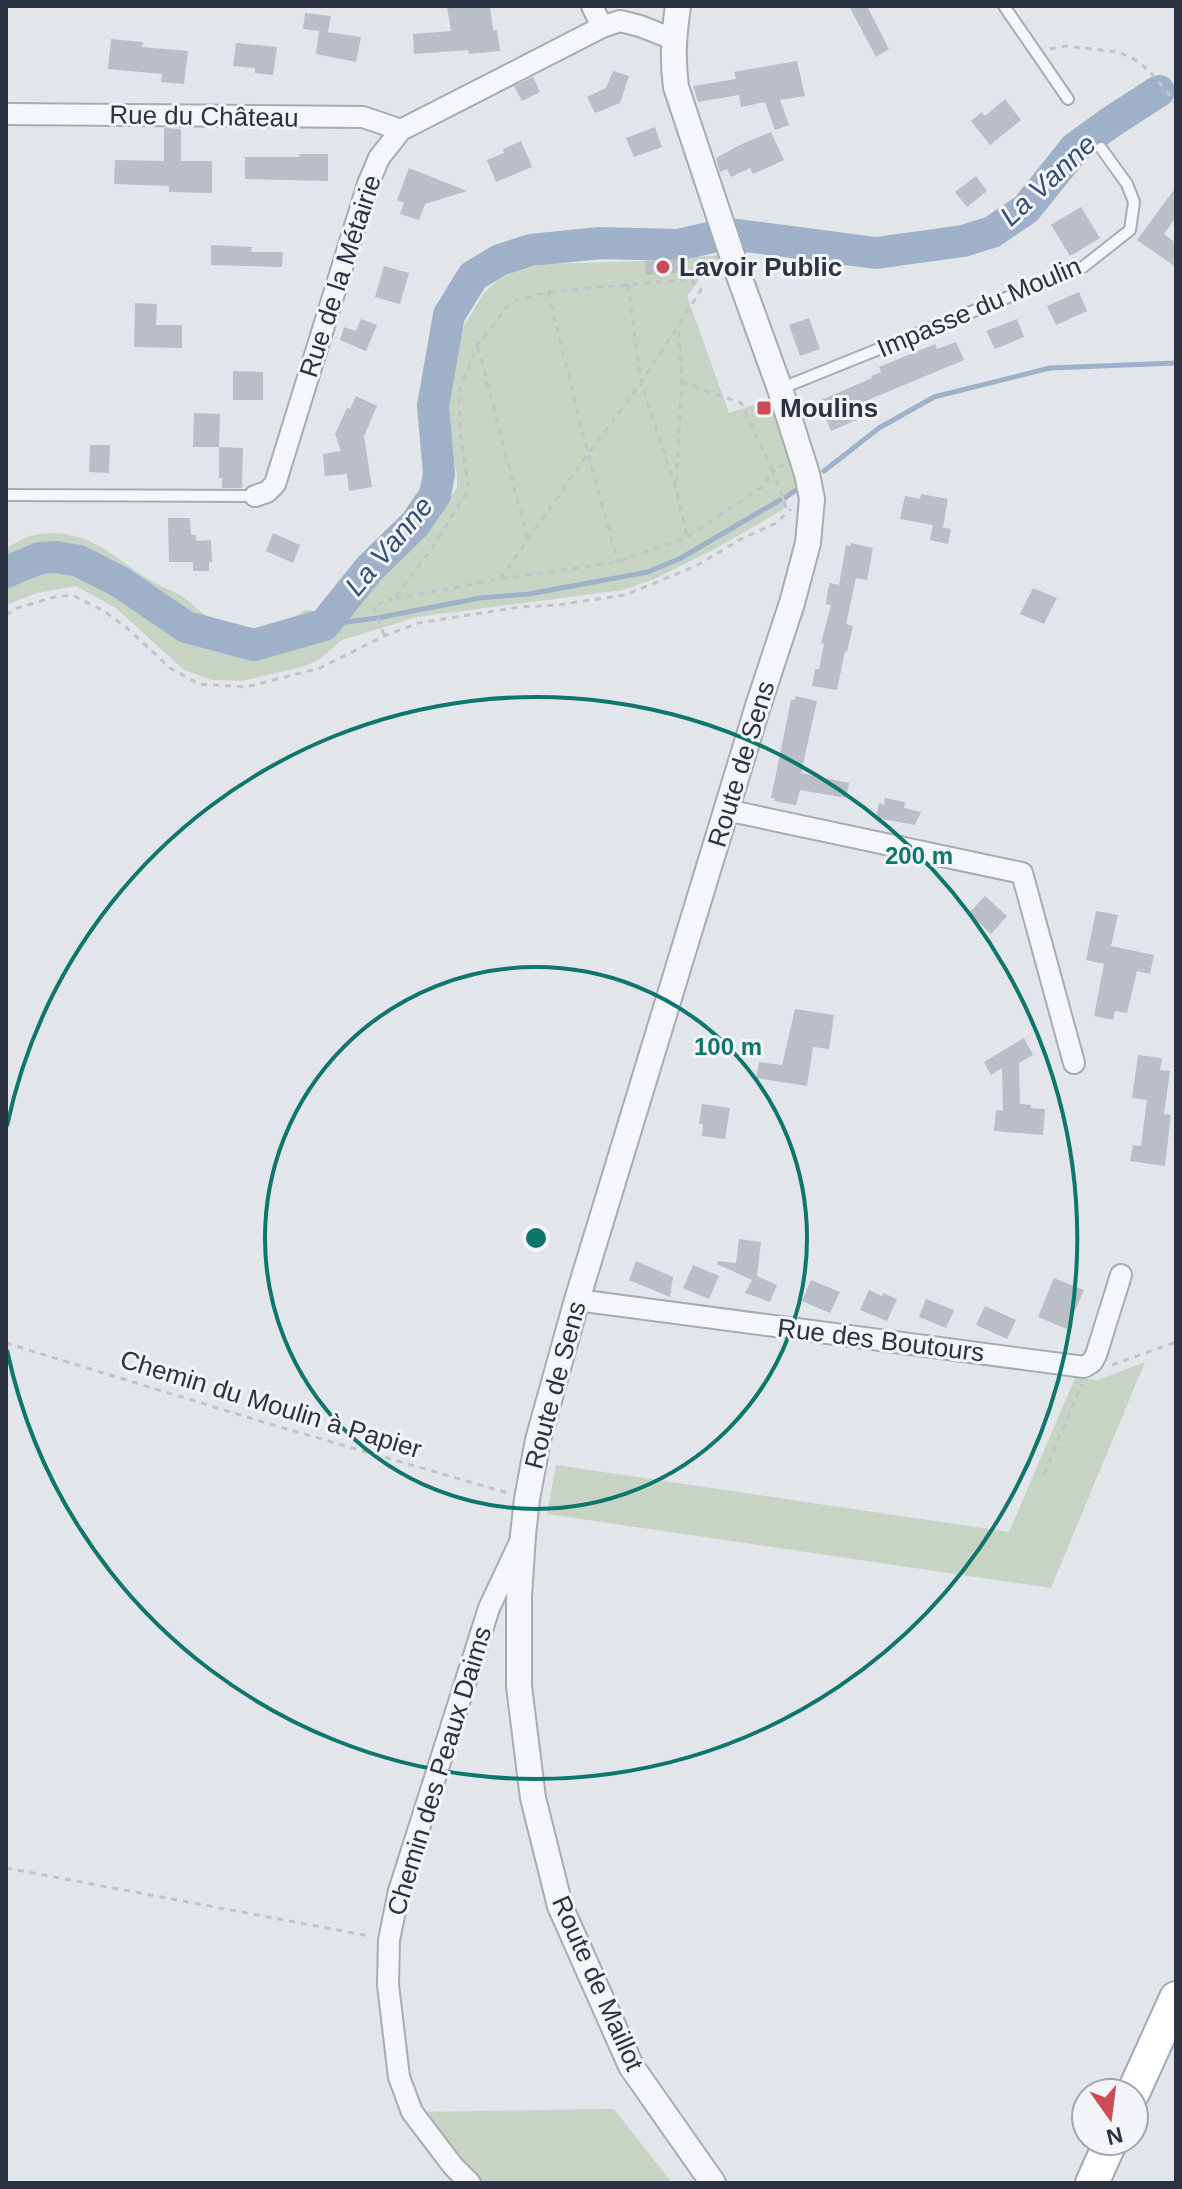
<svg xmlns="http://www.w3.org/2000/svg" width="1182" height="2189" viewBox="0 0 1182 2189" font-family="Helvetica,sans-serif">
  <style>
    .green { fill: #c7d4c4 }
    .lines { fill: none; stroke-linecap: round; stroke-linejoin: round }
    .stream { stroke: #9fb1c9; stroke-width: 5 }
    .river { stroke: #9fb1c9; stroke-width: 32 }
    .building { fill: #babec7 }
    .service-casing { stroke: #a7acb4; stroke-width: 14 }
    .minor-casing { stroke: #a7acb4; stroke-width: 24 }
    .tertiary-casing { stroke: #a7acb4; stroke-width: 28 }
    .primary-casing { stroke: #a2a9b6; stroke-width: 36 }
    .path { stroke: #c0c3c9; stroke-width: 3; stroke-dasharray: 6 6; stroke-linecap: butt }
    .service { stroke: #f5f6f9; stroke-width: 10 }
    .minor { stroke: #f5f6f9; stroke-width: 20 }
    .tertiary { stroke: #f5f6f9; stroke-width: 24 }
    .primary { stroke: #fff; stroke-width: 32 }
    .ring { fill: none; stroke: #0f766e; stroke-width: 4 }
    .poi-dot { fill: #cc4b57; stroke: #f2f4f8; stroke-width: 3 }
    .labels { text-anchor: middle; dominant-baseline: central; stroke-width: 6; stroke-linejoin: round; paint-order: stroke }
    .street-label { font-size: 26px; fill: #2b3242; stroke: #f2f4f8 }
    .poi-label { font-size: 26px; font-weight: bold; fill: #2b3242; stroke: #f2f4f8; text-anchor: start }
    .water-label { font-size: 28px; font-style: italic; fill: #354e75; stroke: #f2f4f8 }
    .centre { fill: #0f766e; stroke: #f2f4f8; stroke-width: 4 }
    .ring-label { font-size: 24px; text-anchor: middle; font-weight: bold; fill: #0f766e; stroke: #f2f4f8; stroke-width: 6; stroke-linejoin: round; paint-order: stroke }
  </style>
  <rect width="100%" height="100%" fill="#e2e5ea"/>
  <path class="green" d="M722,255l4,13 -20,2 -19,26 42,117 42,-14 28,79 -17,32 -71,41 -57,28 -31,11 -206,27 -75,23 -21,18 -15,8 -64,15 -30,-1 -28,-10 -68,-62 -40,-22 -39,7 -31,12v-57c9,-4 18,-11 28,-13 55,-10 79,24 121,48 9,5 19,8 28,14 10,7 18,17 29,22 31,15 65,11 93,-9l40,4 83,-85 29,-41v-14l-9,-39 2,-47 14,-62 19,-32 14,-13 15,-8 33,-9 100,-3z
    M1145,1362l-94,226 -504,-74 9,-49 453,67 66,-154 23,2z
    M614,2109l58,74h-202l-58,-71z"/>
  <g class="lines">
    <path class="stream" d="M824,471l55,-43 55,-31 116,-29 126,-5
      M786,497l14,-10
      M324,625l53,-7 103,-20 49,-4 119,-22 33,-14 99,-58"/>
    <path class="river" d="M738,235l138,18 87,-12 29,-9 34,-23 49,-61 36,-26 48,-31
      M6,572l34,-14 16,-1 23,4 41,21 66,45 68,18 70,-20 45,-56 46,-45 20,-29 4,-21 -6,-68 16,-91 24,-39 27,-16 31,-10 69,-7 77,2 36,-8"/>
  </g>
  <path class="building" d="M447,6h43l3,24h4l3,21 -31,3 -1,-4 -54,4 -1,-20 38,-3z
    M849,6h18l22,43 -13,8z
    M305,13l26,3 -3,16 -25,-3z
    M319,31l42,6 -5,25 -40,-8z
    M111,39l32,3 -1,5 46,4 -4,33 -23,-2 1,-8 -54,-5z
    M236,43l41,4 -4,28 -18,-2v-5l-22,-2z
    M797,61l8,35 -25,4 9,25 -14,5 -10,-28 -24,5 -2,-12 -41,7 -5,-16 43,-7 -2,-7z
    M613,71l16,5 -9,27 -25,10 -8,-16 19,-9z
    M533,77l7,15 -18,9 -8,-15z
    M1005,99l16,21 -31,25 -19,-24 11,-9 3,4z
    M655,127l7,20 -28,10 -8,-19z
    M164,128l17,1v32h31v32l-43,-1v-6l-55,-2 1,-24 49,1z
    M771,132l13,28 -31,14 -3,-6 -19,9 -4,-8 -7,3 -4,-14 26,-14z
    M521,141l11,26 -36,15 -9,-22 17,-7 -1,-4z
    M299,154h29v27l-83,-2v-22h54z
    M409,168l58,23 -42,13 -6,16 -19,-6 4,-11 -7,-3z
    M976,176l11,15 -20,16 -12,-15z
    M1176,187v30l-12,17 12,9v24l-39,-27z
    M1081,207l19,31 -30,18 -19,-31z
    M211,245l41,2 -1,5h32l-1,15 -71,-2z
    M681,259l1,14 -36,2 -1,-14z
    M384,266l25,7 -9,31 -25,-7z
    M1079,292l8,19 -31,14 -9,-19z
    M135,303l22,1 -1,21h26v23l-48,-1z
    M809,318l11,31 -20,7 -11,-31z
    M361,319l16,6 -11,26 -26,-11 4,-13 12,4z
    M1017,319l7,18 -29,12 -9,-18z
    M956,342l8,18 -108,45 5,13 -30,13 -12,-30 53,-23 -1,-2 10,-4 -2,-5 56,-23 2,5z
    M233,371l30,1v28h-30z
    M356,396l21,10 -13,30 8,51 -23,4 -2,-17 -22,2 -2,-22 18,-3 -6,-17 12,-26 3,1z
    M194,413l26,1 -1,33h-26z
    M90,445h20l-1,28 -20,-1z
    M219,447l24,1 -1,40h-20v-10h-3z
    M921,494l27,5 -5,28 -6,-1 14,3 -3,15 -18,-4 3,-15 -33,-6 5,-23 15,3z
    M168,518h22l1,17h5v6l15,-1 1,22h-3v9h-16v-9h-24z
    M273,533l27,12 -7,18 -27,-12z
    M851,543l22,5 -6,32 -11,-2 -10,46 7,2 -6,26 -2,-1 -8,39 -25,-4 3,-17h4l5,-25 -3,-1 10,-38 -5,-1 2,-15 2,-6 9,2 7,-40 5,1z
    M1033,588l24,10 -13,26 -24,-10z
    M796,696l21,5 -16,72 48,10 -3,15 -46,-8 -4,15 -22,-4v-3h-3l20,-98h4z
    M885,798l20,4 -1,6 17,4 -6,13 -39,-7 3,-15 5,2z
    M985,896l22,20 -16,18 -22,-21z
    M1096,911l22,4 -7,31 43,9 -4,19 -13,-3 -10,42 -12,-2 -2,9 -19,-4 10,-52 -18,-4z
    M795,1009l39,6 -5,34 -16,-2 -6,39 -51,-8 3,-16 23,3z
    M1024,1038l9,17 -14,8 1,41 11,1v3l14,1 -2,26 -49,-4 2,-21 7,1 -1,-43 -11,7 -7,-13z
    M1138,1055l24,3 -2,12 10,1 -6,43 7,1 -6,51 -35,-5 3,-16 8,1 6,-46 -15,-2z
    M702,1104l28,4 -5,31 -23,-3 1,-12h-4z
    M739,1239l22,3 -4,34 20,9 -7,17 -25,-9 7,-13 -35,-16 1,-3 18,2z
    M636,1261l37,16 -3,20 -41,-17z
    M693,1265l26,11 -10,23 -26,-11z
    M1054,1278l30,12 -17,39 -29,-12z
    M811,1280l29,12 -10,21 -28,-12z
    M869,1290l13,6 1,-3 14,6 -10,22 -27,-11z
    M926,1299l28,11 -8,18 -27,-11z
    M985,1306l31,14 -9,19 -31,-14z"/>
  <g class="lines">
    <g class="service-casing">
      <path id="service" d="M1004,6l64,93
        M782,388l301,-121 47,-37 4,-28 -7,-18 -26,-36
        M6,495l249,1"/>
    </g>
    <g class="minor-casing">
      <path id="minor" d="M592,6l10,21
        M6,114l357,3 38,13
        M255,496l12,-4 8,-8 93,-300 11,-26 22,-28 201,-103 18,-6 20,5 33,13
        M726,810l296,63 52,190
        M577,1300l507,67 8,-5 4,-7 25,-80
        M470,2183l-17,-17 -41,-54 -13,-35 -11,-92 1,-45 10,-49 90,-283 31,-66"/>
    </g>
    <g class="tertiary-casing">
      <path id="tertiary" d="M678,6c-4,28 -6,52 -2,81l63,189 41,113 27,85 5,25 -4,44 -16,60 -34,103 -181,594 -39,140 -11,59 -4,36 -4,62v89l14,112 27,108 71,160 82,117"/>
    </g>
    <g class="primary-casing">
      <path id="primary" d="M1133,2093l43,-95
        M1092,2183l19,-42"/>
    </g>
    <path class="path" d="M1050,49l16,-3 53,6 20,10 15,14 22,27
      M628,284l13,99 34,102 12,51
      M548,292l40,162 30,108
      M478,347l50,194
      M784,465l-12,4 15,41
      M676,481l6,-99 -4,-57
      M500,579l88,-125 53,-71 60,-93 -10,-11 -143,13 -37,10 -34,43 -18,47 1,41 9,56 -40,64 -36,46 107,-20 118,-17 69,-25 78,-52 7,-16 -31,-66 -59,-21
      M6,615l11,-7 38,-11 17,-2 32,16 24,18 42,39 29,16 47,3 74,-19 64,-32 34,-13 102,-16 37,-2 68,-10 71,-29 45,-27 35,-16 15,-14
      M384,635l-11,-29 20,-7
      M6,1343l257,79 245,71
      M1112,1365l64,-23
      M1044,1474l38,-90
      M6,1868l364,68"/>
    <use href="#service" class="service"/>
    <use href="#minor" class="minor"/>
    <use href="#tertiary" class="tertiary"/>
    <use href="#primary" class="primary"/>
  </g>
  <g class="ring">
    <circle cx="536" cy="1238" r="271"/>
    <path d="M7 1126A541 541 0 1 1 7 1350"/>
  </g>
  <g class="poi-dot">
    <circle cx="663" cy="267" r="8"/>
    <rect x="756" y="400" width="16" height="16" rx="4"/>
  </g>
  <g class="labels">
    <g class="street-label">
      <text transform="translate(204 116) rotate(1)">Rue du Château</text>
      <text transform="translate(340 276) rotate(-72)">Rue de la Métairie</text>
      <text transform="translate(979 307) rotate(-23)">Impasse du Moulin</text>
      <text transform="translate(741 764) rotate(-73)">Route de Sens</text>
      <text transform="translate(881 1340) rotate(7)">Rue des Boutours</text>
      <text transform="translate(555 1385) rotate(-75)">Route de Sens</text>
      <text transform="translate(271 1404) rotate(17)">Chemin du Moulin à Papier</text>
      <text transform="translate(439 1771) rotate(-73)">Chemin des Peaux Daims</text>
      <text transform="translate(598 1983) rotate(66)">Route de Maillot</text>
    </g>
    <g class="poi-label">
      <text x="679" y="267">Lavoir Public</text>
      <text x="780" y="408">Moulins</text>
    </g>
    <g class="water-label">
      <text transform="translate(1048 180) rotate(-43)">La Vanne</text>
      <text transform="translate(389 546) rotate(-50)">La Vanne</text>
    </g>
  </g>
  <circle cx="536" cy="1238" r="12" class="centre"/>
  <g class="ring-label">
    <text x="919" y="864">200 m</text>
    <text x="728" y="1055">100 m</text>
  </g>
  <rect width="1182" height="2189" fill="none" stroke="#2b3242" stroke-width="16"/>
  <g transform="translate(1110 2117) rotate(166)"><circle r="38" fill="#f2f4f8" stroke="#a2a6af" stroke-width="2"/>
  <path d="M0-6L14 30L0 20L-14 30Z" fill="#cc4b57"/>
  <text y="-12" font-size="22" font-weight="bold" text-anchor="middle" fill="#2b3242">N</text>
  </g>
</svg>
